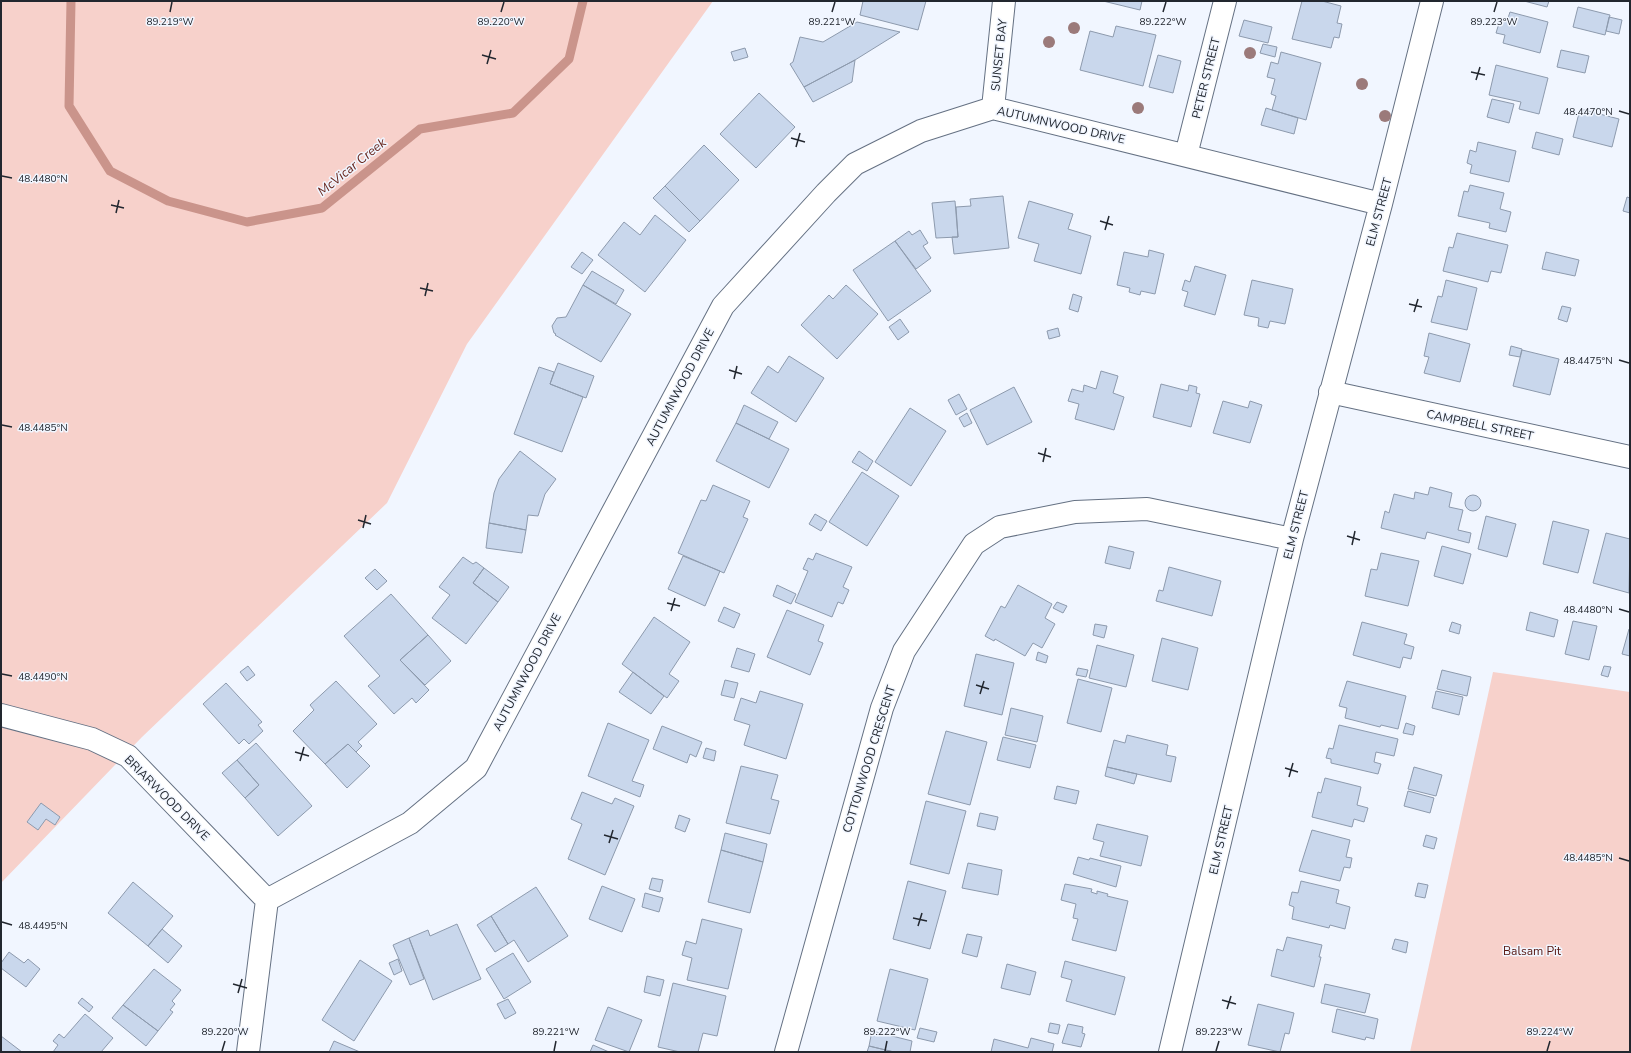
<svg xmlns="http://www.w3.org/2000/svg" width="1631" height="1053" viewBox="0 0 1631 1053" font-family="'Nunito Sans',sans-serif">
  <style>
    .green { fill: #f7d1cb }
    .lines { fill: none; stroke-linecap: round; stroke-linejoin: round }
    .stream { stroke: #ca948b; stroke-width: 9 }
    .building { fill: #c9d7ec; stroke: #8d9aad }
    .minor-casing { stroke: #657183; stroke-width: 24 }
    .minor { stroke: #fff; stroke-width: 22 }
    .tree { fill: #9b7a7a }
    .ticks { fill: none; stroke: #22272f; stroke-width: 1.5 }
    .labels { text-anchor: middle; dominant-baseline: central; stroke-width: 3; stroke-linejoin: round; paint-order: stroke }
    .street-label { font-size: 12px; fill: #22272f; stroke: #f1f6ff }
    .park-label { font-size: 12px; fill: #55140e; stroke: #f1f6ff }
    .water-label { font-size: 13px; font-style: italic; fill: #69271f; stroke: #f1f6ff }
    .ticks-label { font-size: 10px; text-anchor: middle; fill: #22272f; stroke: #f1f6ff; stroke-width: 3; stroke-linejoin: round; paint-order: stroke }
  </style>
  <rect width="100%" height="100%" fill="#f1f6ff"/>
  <path class="green" d="M1,1h712l-246,343 -80,159 -245,234 -141,146z
    M1493,672l137,20v360h-220z"/>
  <g class="lines">
    <path class="stream" d="M71,1l-2,105 41,65 58,30 79,21 75,-14 98,-79 93,-16 56,-54 14,-58"/>
  </g>
  <path class="building" d="M863,1h63l-8,29 -58,-15z
    M1103,1h39l-2,9z
    M1302,1h20l19,5 -4,17 5,1 -3,14 -5,-1 -3,11 -39,-9z
    M1524,1h25l-2,6z
    M1578,7l32,8 -5,20 -32,-8z
    M1510,12l38,10 -8,31 -37,-10 2,-8 -9,-2 4,-13 7,1z
    M1609,17l13,3 -3,14 -13,-3z
    M1244,20l28,7 -4,16 -29,-7z
    M857,22l43,10 -45,28 -51,27 -14,-23 3,-2 7,-25 23,5z
    M1116,26l40,9 -13,51 -63,-16 10,-39 23,6z
    M1263,44l14,3 -2,10 -15,-4z
    M745,48l3,9 -14,4 -3,-9z
    M1561,50l28,6 -4,17 -28,-6z
    M1281,52l40,11 -15,57 -34,-10 4,-14 -5,-2 4,-15 -8,-2 4,-15 7,2z
    M1158,55l23,6 -8,32 -24,-6z
    M855,60l-3,22 -39,20 -9,-15z
    M1496,65l52,13 -9,36 -20,-5 2,-7 -32,-7z
    M759,93l36,34 -39,41 -36,-34z
    M1492,99l22,5 -5,19 -22,-6z
    M1266,108l32,10 -4,16 -33,-9z
    M1580,109l39,10 -7,28 -39,-10z
    M1536,132l27,7 -4,16 -27,-7z
    M1478,142l38,9 -7,31 -39,-9 2,-8 -5,-2 3,-13 6,2z
    M704,145l35,35 -39,41 -35,-35z
    M1470,185l34,8 -4,16 11,3 -5,20 -17,-4 1,-5 -32,-7 6,-25 4,1z
    M665,186l35,35 -11,11 -36,-34z
    M1003,196l6,52 -55,6 -2,-17h6l-2,-30 15,-1 -1,-7z
    M1627,197l3,1v15l-7,-2z
    M955,201l3,36 -22,1 -4,-35z
    M1029,201l44,13 -5,15 23,7 -10,38 -47,-13 5,-17 -21,-6z
    M655,215l31,25 -41,52 -47,-37 26,-33 16,13z
    M920,230l8,13 -5,3 8,12 -15,11 -21,-28 14,-10 3,4z
    M1457,233l51,12 -7,28 -10,-2 -3,11 -45,-11 6,-24 4,1z
    M895,241l36,50 -43,30 -35,-51z
    M1149,250l15,4 -9,40 -14,-3 -1,4 -11,-3 1,-4 -13,-3 7,-33 24,5z
    M582,252l11,8 -11,14 -11,-7z
    M1546,252l33,8 -4,16 -33,-7z
    M1195,266l31,9 -11,40 -31,-9 4,-14 -6,-2 3,-10 5,2z
    M592,271l32,19 -8,14 -33,-19z
    M1252,280l41,9 -8,35 -15,-3 -2,7 -10,-2 1,-8 -15,-3z
    M1446,280l31,8 -10,42 -36,-8 7,-26 4,1z
    M583,285l48,29 -30,48 -46,-27 1,-1 -2,-1 -2,-7 5,-8 9,-1z
    M846,285l32,29 -41,45 -36,-34 28,-30 4,4z
    M1073,294l9,3 -4,15 -9,-3z
    M1562,306l9,2 -4,14 -9,-3z
    M900,319l9,13 -11,8 -9,-13z
    M1058,328l2,8 -11,3 -2,-8z
    M1429,333l41,11 -10,38 -36,-9 5,-16 -5,-1z
    M1511,346l11,3 -2,8 -11,-2z
    M1522,350l37,9 -9,36 -37,-9z
    M789,356l35,22 -28,44 -45,-29 17,-27 10,7z
    M558,363l36,13 -8,22 -36,-14z
    M539,367l15,5 -4,12 33,13 -21,55 -48,-18z
    M1101,371l17,5 -5,17 11,4 -10,33 -39,-11 4,-15 -11,-3 4,-12 11,3 1,-7 12,4z
    M1161,384l27,7 1,-6 8,2 -1,6 4,1 -9,33 -38,-10z
    M1014,387l18,35 -45,23 -17,-35z
    M959,394l8,15 -11,6 -8,-15z
    M1223,401l25,7 2,-7 12,4 -12,38 -37,-10z
    M744,405l34,17 -9,17 -33,-16z
    M910,408l36,23 -35,55 -36,-24z
    M967,413l5,10 -8,4 -5,-9z
    M736,423l53,26 -20,39 -53,-27z
    M520,451l36,28 -11,15 -7,22 -10,-1 -2,15 -37,-7 5,-30 5,-14z
    M859,451l14,10 -6,10 -15,-9z
    M862,472l37,24 -32,50 -38,-24z
    M713,485l37,16 -7,16 5,2 -24,54 -46,-20 23,-53 5,1z
    M1430,487l22,6 -3,14 14,3 -5,20 13,3 -2,10 -42,-11 -2,7 -44,-11 4,-17 4,2 5,-19 20,5 1,-7 13,3z
    M1465 503a8 8 0 1 1 16 0a8 8 0 1 1-16 0Z
    M815,514l12,7 -6,10 -12,-7z
    M1486,516l30,8 -9,33 -29,-8z
    M1553,521l36,9 -11,43 -35,-9z
    M489,523l37,7 -4,23 -36,-5z
    M1606,533l24,6 -1,54 -36,-10z
    M1109,546l25,6 -4,17 -25,-6z
    M1442,546l29,8 -8,30 -29,-8z
    M816,553l36,14 -9,20 6,3 -6,14 -5,-2 -6,15 -37,-15 13,-31 -5,-2 5,-11 5,2z
    M1381,553l38,8 -11,45 -43,-10 6,-27 6,1z
    M683,556l37,15 -15,35 -37,-17z
    M463,557l10,7 3,-2 8,6 -11,15 25,19 -32,42 -34,-26 18,-23 -11,-8z
    M1169,567l52,14 -9,35 -56,-15 3,-11 4,1z
    M484,568l25,19 -11,15 -25,-19z
    M375,569l12,12 -10,9 -12,-12z
    M777,585l19,9 -5,10 -18,-8z
    M1018,585l34,19 -7,14 10,6 -13,24 -9,-5 -8,13 -30,-17 -1,2 -9,-5 16,-30 4,2z
    M391,594l37,41 -28,25 29,30 -13,13 -4,-5 -18,16 -26,-28 12,-10 -36,-40z
    M1057,602l10,4 -4,7 -10,-5z
    M724,607l16,7 -6,14 -16,-7z
    M787,610l37,15 -6,16 5,2 -13,32 -43,-18z
    M1530,612l28,8 -4,17 -28,-7z
    M654,617l36,25 -21,32 10,7 -12,17 -45,-34z
    M1573,621l24,5 -8,34 -24,-6z
    M1362,622l45,12 -3,10 10,3 -3,12 -8,-2 -3,11 -47,-13z
    M1452,622l9,3 -2,9 -10,-3z
    M1095,624l12,2 -3,12 -11,-3z
    M1629,629h1v27l-8,-2z
    M428,635l23,26 -26,24 -25,-25z
    M1162,638l36,10 -10,42 -36,-9z
    M1097,645l37,10 -8,32 -37,-9z
    M737,648l18,6 -6,18 -18,-5z
    M1038,652l10,4 -2,7 -10,-3z
    M976,654l38,9 -12,52 -38,-9z
    M248,666l7,9 -8,6 -7,-9z
    M1604,666l7,1 -3,10 -7,-2z
    M1078,668l10,2 -2,7 -10,-2z
    M1442,670l29,7 -4,19 -30,-7z
    M633,672l31,24 -13,18 -32,-22z
    M1078,679l34,9 -11,44 -34,-9z
    M725,680l13,3 -4,15 -13,-3z
    M336,681l41,43 -19,18 4,4 -6,6 -8,-8 -23,20 -32,-33 21,-21 -4,-5z
    M1347,681l59,15 -8,33 -17,-4 -1,2 -35,-9 2,-10 -8,-2z
    M226,683l36,39 -4,3 5,6 -14,13 -5,-5 -5,5 -36,-40z
    M760,691l43,13 -17,55 -42,-14 6,-20 -16,-5 7,-22 15,5z
    M1436,691l27,6 -4,18 -27,-7z
    M1011,708l32,8 -6,26 -32,-7z
    M608,723l41,17 -17,41 12,4 -4,12 -52,-21z
    M1406,723l9,3 -2,9 -10,-2z
    M1339,725l59,14 -4,17 -18,-4 -2,10 7,2 -3,10 -47,-11v-4l-5,-1 3,-10 4,1z
    M662,726l40,16 -6,15 -6,-3 -3,9 -34,-14z
    M946,731l41,11 -17,63 -42,-11z
    M1127,735l41,10 -2,10 10,2 -5,25 -64,-15 7,-27 11,3z
    M1003,737l33,8 -6,23 -33,-8z
    M256,743l56,63 -34,30 -33,-38 14,-13 -22,-25z
    M348,744l22,22 -23,22 -22,-24z
    M706,748l10,3 -2,10 -11,-3z
    M237,760l22,25 -14,13 -23,-25z
    M741,766l37,9 -7,24 8,2 -9,33 -44,-11z
    M1107,767l30,7 -3,10 -29,-8z
    M1414,767l28,8 -6,21 -28,-7z
    M1325,778l36,9 -4,18 11,3 -4,14 -10,-3 -2,8 -40,-10 6,-25 3,1z
    M1057,786l22,5 -3,13 -22,-5z
    M1408,791l26,7 -4,15 -26,-7z
    M582,792l30,12 3,-6 19,8 -29,69 -37,-16 14,-35 -11,-5z
    M926,801l40,10 -17,63 -39,-10z
    M41,803l19,14 -5,8 -9,-6 -8,11 -11,-8z
    M980,813l18,4 -3,13 -18,-4z
    M679,815l11,4 -5,13 -10,-4z
    M1097,824l51,12 -7,30 -41,-10 4,-14 -11,-3z
    M1312,830l38,10 -4,17 6,1 -2,10 -6,-1 -4,14 -41,-10z
    M725,833l42,11 -4,18 -42,-12z
    M1426,835l11,3 -3,11 -11,-3z
    M721,850l42,12 -13,51 -42,-11z
    M1078,857l11,3 1,-2 31,8 -5,21 -43,-13z
    M968,863l34,7 -4,25 -36,-7z
    M652,878l11,2 -3,12 -11,-3z
    M908,881l38,10 -16,58 -37,-10z
    M1301,881l38,9 -3,13 14,4 -5,22 -15,-4 -1,3 -37,-9 2,-12 -5,-2 3,-13 6,1z
    M133,882l40,34 -25,30 -40,-33z
    M1418,883l10,2 -3,13 -10,-2z
    M1065,884l27,5 -1,3 6,2v-3l11,3 -1,2 21,5 -12,50 -44,-11 6,-21 -5,-1 3,-14 -15,-4z
    M602,886l33,13 -13,33 -33,-13z
    M536,887l32,49 -40,26 -14,-22 -6,4 -17,-28z
    M645,893l18,5 -4,14 -17,-5z
    M491,916l17,28 -13,8 -18,-27z
    M702,919l40,10 -14,60 -41,-9 5,-22 -10,-3 4,-14 10,3z
    M457,924l24,55 -48,21 -24,-62 19,-8 2,6z
    M162,929l20,17 -14,17 -20,-17z
    M967,934l15,3 -5,20 -15,-4z
    M1287,937l35,8 -3,12h2l-7,30 -43,-11 6,-27 6,2z
    M409,938l15,41 -14,6 -17,-40z
    M1395,939l13,3 -2,11 -14,-4z
    M9,952l15,11 4,-4 12,10 -14,18 -25,-19v-5z
    M513,953l18,29 -27,17 -18,-30z
    M398,959l4,12 -8,4 -5,-12z
    M360,960l32,21 -38,60 -32,-21z
    M1065,961l60,16 -10,38 -49,-14 6,-21 -11,-3z
    M1007,964l29,8 -6,23 -29,-7z
    M154,969l27,21 -9,11 3,3 -5,6 3,2 -15,19 -35,-26z
    M890,969l38,10 -13,51 -38,-9z
    M647,976l17,4 -4,16 -16,-4z
    M673,983l53,13 -9,40 -14,-3 -5,19h-18l-22,-5z
    M1325,984l45,10 -5,19 -44,-10z
    M82,998l11,9 -4,5 -11,-9z
    M508,999l8,14 -11,6 -8,-15z
    M1258,1004l36,9 -5,21 -4,-1 -5,19 -32,-7z
    M123,1005l35,26 -12,15 -34,-28z
    M608,1007l34,13 -13,32 -34,-12z
    M1337,1009l41,10 -4,20 -8,-2 -1,3 -33,-8z
    M85,1014l28,24 -12,14h-48l5,-7 -5,-4 6,-7 5,4z
    M1050,1023l10,2 -2,9 -10,-2z
    M1068,1024l15,3 -1,6 3,1 -4,13 -19,-4z
    M920,1028l17,4 -3,10 -17,-4z
    M872,1031l40,10 -2,11h-16l-25,-6z
    M1,1036l21,16h-21z
    M1031,1038l23,6 -2,8h-61l3,-13 34,9z
    M334,1041l26,11h-31z
    M593,1045l16,7h-19z
    M869,1046l25,6h-27z"/>
  <g class="lines">
    <g class="minor-casing">
      <path id="minor" d="M993,108l11,-107
        M1186,155l39,-154
        M1330,392l300,65
        M1,715l91,24 36,17 139,144
        M267,900l143,-77 66,-55 247,-462 103,-113 29,-29 66,-33 72,-23 388,96
        M248,1052l19,-152
        M786,1052l96,-344 22,-57 70,-107 26,-17 75,-15 72,-3 145,30
        M1170,1052l122,-513 89,-335 51,-203"/>
    </g>
    <use href="#minor" class="minor"/>
  </g>
  <g class="tree">
    <circle cx="1074" cy="28" r="6"/>
    <circle cx="1049" cy="42" r="6"/>
    <circle cx="1250" cy="53" r="6"/>
    <circle cx="1362" cy="84" r="6"/>
    <circle cx="1138" cy="108" r="6"/>
    <circle cx="1385" cy="116" r="6"/>
  </g>
  <path class="ticks" d="M170,12l2,-10M501,12l3,-10M832,12l3,-10M1163,12l3,-10M1494,12l3,-10M482,55l14,4M487,64l4,-14M1471,72l14,3M1476,80l4,-13M1619,111l10,3M791,138l14,4M796,147l4,-14M2,176l10,2M111,205l13,3M116,213l3,-13M1100,221l13,4M1105,230l4,-14M420,288l13,3M425,296l3,-13M1409,304l13,3M1414,312l4,-13M1619,360l10,3M729,370l13,4M734,379l3,-13M2,425l10,2M1038,453l13,4M1043,462l3,-14M358,520l13,4M363,528l3,-13M1347,536l13,4M1352,545l3,-14M667,603l13,3M1619,609l10,3M671,611l4,-13M2,674l10,2M976,685l13,4M980,694l4,-13M295,752l14,4M300,761l4,-14M1285,768l13,4M1289,777l4,-14M604,835l14,4M609,843l4,-13M1619,858l10,3M913,918l14,3M2,922l10,3M918,926l4,-13M233,984l14,4M238,993l4,-14M1222,1000l14,4M1227,1009l4,-13M222,1051l3,-10M554,1051l2,-10M885,1051l2,-10M1216,1051l3,-10M1547,1051l3,-10"/>
  <g class="labels">
    <g class="street-label">
      <text transform="translate(999 55) rotate(-84)">SUNSET BAY</text>
      <text transform="translate(1206 78) rotate(-76)">PETER STREET</text>
      <text transform="translate(1061 125) rotate(13)">AUTUMNWOOD DRIVE</text>
      <text transform="translate(1379 212) rotate(-75)">ELM STREET</text>
      <text transform="translate(680 387) rotate(-62)">AUTUMNWOOD DRIVE</text>
      <text transform="translate(1480 425) rotate(12)">CAMPBELL STREET</text>
      <text transform="translate(1296 525) rotate(-76)">ELM STREET</text>
      <text transform="translate(527 672) rotate(-62)">AUTUMNWOOD DRIVE</text>
      <text transform="translate(869 759) rotate(-73)">COTTONWOOD CRESCENT</text>
      <text transform="translate(167 798) rotate(45)">BRIARWOOD DRIVE</text>
      <text transform="translate(1221 840) rotate(-77)">ELM STREET</text>
    </g>
    <g class="park-label">
      <text x="1532" y="951">Balsam Pit</text>
    </g>
    <g class="water-label">
      <text transform="translate(352 167) rotate(-39)">McVicar Creek</text>
    </g>
  </g>
  <g class="ticks-label">
    <text x="170" y="25">89.219°W</text>
    <text x="1163" y="25">89.222°W</text>
    <text x="501" y="25">89.220°W</text>
    <text x="832" y="25">89.221°W</text>
    <text x="1494" y="25">89.223°W</text>
    <text x="1588" y="115">48.4470°N</text>
    <text x="43" y="182">48.4480°N</text>
    <text x="1588" y="364">48.4475°N</text>
    <text x="43" y="431">48.4485°N</text>
    <text x="1588" y="613">48.4480°N</text>
    <text x="43" y="680">48.4490°N</text>
    <text x="1588" y="861">48.4485°N</text>
    <text x="43" y="929">48.4495°N</text>
    <text x="225" y="1035">89.220°W</text>
    <text x="556" y="1035">89.221°W</text>
    <text x="887" y="1035">89.222°W</text>
    <text x="1219" y="1035">89.223°W</text>
    <text x="1550" y="1035">89.224°W</text>
  </g>
  <rect width="1631" height="1053" fill="none" stroke="#22272f" stroke-width="4"/>
</svg>
